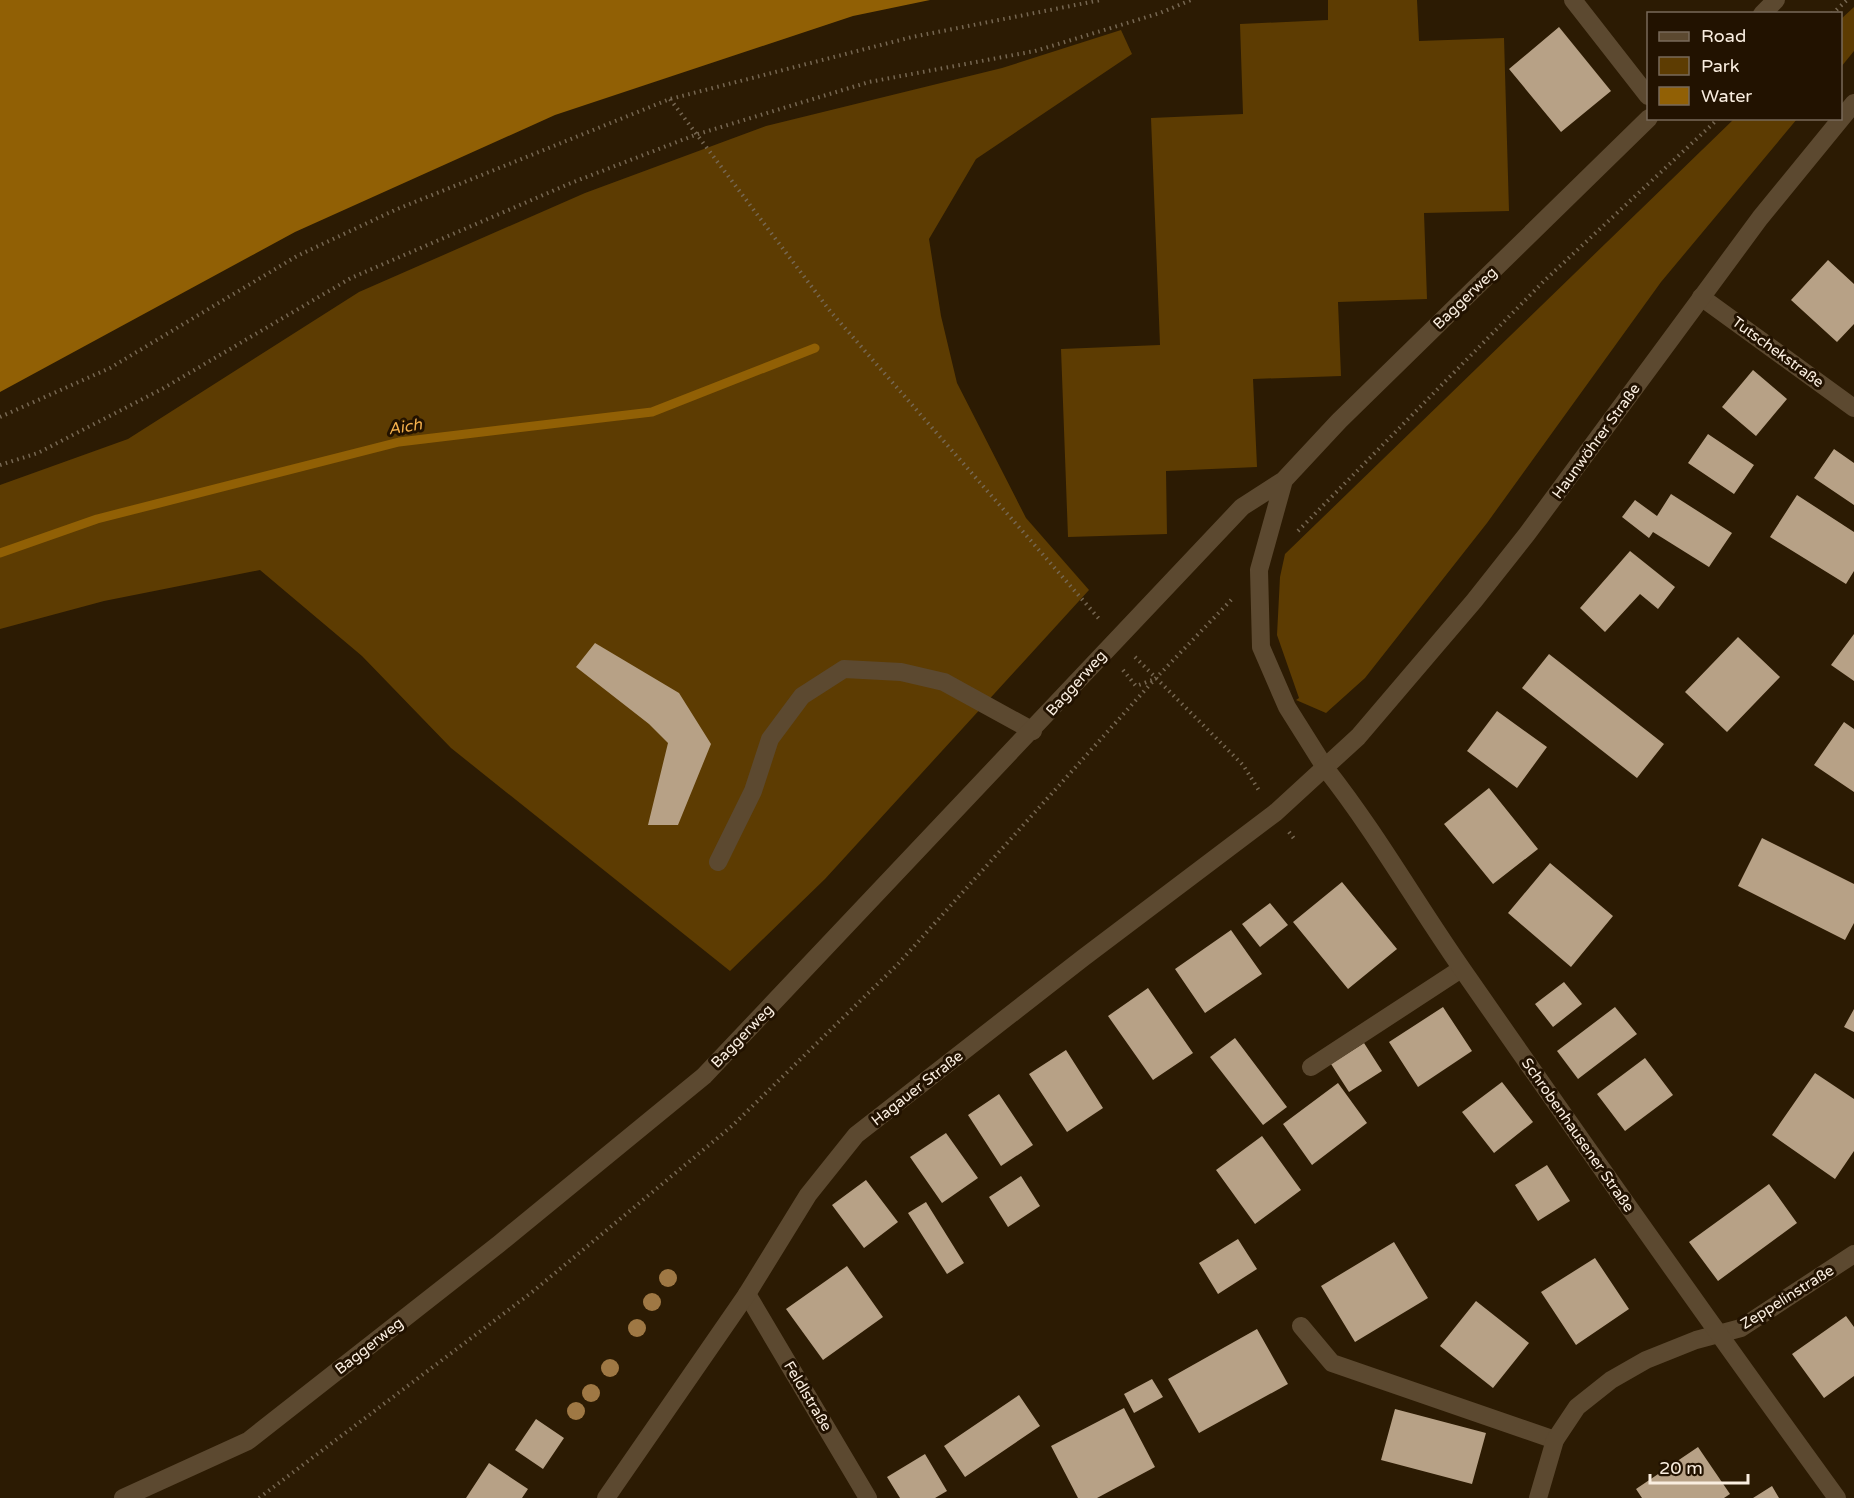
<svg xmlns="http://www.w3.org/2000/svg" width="1854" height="1498" viewBox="0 0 1854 1498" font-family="'Varela Round',sans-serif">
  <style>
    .green { fill: #5d3c02 }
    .water { fill: #916005 }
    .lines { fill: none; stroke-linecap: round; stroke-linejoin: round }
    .stream { stroke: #916005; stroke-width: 9 }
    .building { fill: #b7a186 }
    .path { stroke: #766752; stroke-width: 4; stroke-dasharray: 1.5 4.5; stroke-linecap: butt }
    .service { stroke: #5c4930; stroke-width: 18 }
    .minor { stroke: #5c4930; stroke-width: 18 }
    .tertiary { stroke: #5c4930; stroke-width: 18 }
    .tree { fill: #9f7844 }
    .labels { text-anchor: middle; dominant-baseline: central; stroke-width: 6; stroke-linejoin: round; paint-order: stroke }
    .street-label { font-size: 15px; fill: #faeee0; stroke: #221200 }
    .water-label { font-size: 16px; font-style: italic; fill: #f6b14c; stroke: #221200 }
  </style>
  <rect width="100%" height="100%" fill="#2c1b03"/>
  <path class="green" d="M1328,0h89l2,41 85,-3 5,173 -85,2 3,86 -89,3 3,74 -88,3 4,88 -91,4 1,63 -99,3 -7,-188 99,-4 -9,-227 92,-4 -3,-90 88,-4z
    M1854,7v44l-13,16v-48z
    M1121,30l11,24 -156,105 -47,80 12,77 16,67 69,135 63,72 -264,289 -95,92 -279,-223 -89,-92 -102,-86 -156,31 -104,28v-144l128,-46 231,-147 226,-99 181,-67 236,-58z
    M1734,119h63l-136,163 -174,241 -122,155 -39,35 -30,-13 3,-2 -22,-63 3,-58 5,-23z"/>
  <path class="water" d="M0,0h930l-77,16 -298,99 -260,117 -295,160z"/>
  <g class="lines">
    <path class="stream" d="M0,553l97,-34 302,-77 253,-30 163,-64"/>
  </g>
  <path class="building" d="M1559,27l52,64 -50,41 -52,-63z
    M1828,260l26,24v40l-17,18 -46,-42z
    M1753,370l34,29 -31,37 -34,-29z
    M1708,434l46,31 -20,29 -46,-31z
    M1834,449l20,14v42l-40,-27z
    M1671,494l61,39 -23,34 -56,-35 -4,6 -27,-21 13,-17 22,16z
    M1797,495l57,37v39l-8,13 -76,-47z
    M1630,551l45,36 -17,22 -18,-15 -35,38 -25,-24z
    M1854,634v47l-23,-16z
    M1738,637l42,40 -53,55 -42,-40z
    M595,643l84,50 32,51 -33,81h-30l20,-82 -19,-19 -73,-57z
    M1549,654l115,90 -27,34 -115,-90z
    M1497,711l50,36 -30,41 -50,-37z
    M1844,722l10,7v63l-40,-27z
    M1489,788l49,61 -45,35 -49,-60z
    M1762,838l92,46v39l-9,17 -107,-54z
    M1550,863l63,53 -42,51 -63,-54z
    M1342,882l55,67 -49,40 -55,-67z
    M1270,903l18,22 -28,22 -18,-23z
    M1231,930l31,44 -57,39 -30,-44z
    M1564,982l18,22 -29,23 -18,-23z
    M1148,988l45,65 -40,27 -45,-64z
    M1443,1007l29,44 -54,36 -29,-45z
    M1615,1007l22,27 -59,45 -21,-28z
    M1854,1009v23l-10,-5z
    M1235,1038l52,69 -24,18 -53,-68z
    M1364,1043l18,28 -33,21 -18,-28z
    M1066,1050l37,58 -36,24 -38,-58z
    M1645,1058l28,37 -48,36 -28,-37z
    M1815,1073l39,26v52l-19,28 -63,-44z
    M1502,1082l31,40 -39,31 -32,-41z
    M1338,1083l29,40 -55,42 -29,-41z
    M999,1094l34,51 -32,21 -33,-51z
    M946,1133l32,45 -36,25 -32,-46z
    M1262,1136l39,54 -46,34 -39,-54z
    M1547,1165l23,36 -32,20 -23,-36z
    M1021,1176l19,30 -32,21 -19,-30z
    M866,1180l32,42 -34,26 -32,-43z
    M1769,1184l28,39 -79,58 -29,-39z
    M926,1202l38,61 -17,11 -39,-61z
    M1238,1239l19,30 -39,25 -19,-31z
    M1394,1242l34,56 -73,44 -34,-56z
    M1595,1258l34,51 -53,36 -35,-53z
    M847,1266l36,51 -60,43 -37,-51z
    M1476,1301l53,42 -36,45 -53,-42z
    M1846,1316l8,11v49l-30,22 -32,-44z
    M1257,1329l31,55 -89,49 -31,-54z
    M1152,1379l11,18 -29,16 -10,-19z
    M1019,1395l21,31 -75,51 -21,-31z
    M1124,1408l31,59 -58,31h-19l-27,-52z
    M1395,1409l91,24 -14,51 -91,-24z
    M536,1419l28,19 -21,31 -28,-19z
    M1698,1447l32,47 -6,4h-82l-6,-9z
    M925,1454l22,37 -12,7h-35l-13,-21z
    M489,1463l39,26 -6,9h-56z
    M1772,1486l7,12h-26z"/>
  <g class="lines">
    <path class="path" d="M1832,14l15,-14
      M670,99l160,212 271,310
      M0,417l110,-49 187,-112 98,-46 275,-111 242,-62 189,-37
      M0,465l38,-12 124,-64 189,-111 220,-95 124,-48 174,-53 166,-31 125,-38 31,-13
      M1298,531l246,-250 175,-163
      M1135,657l108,108 17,27
      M1123,670l13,16 19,-7
      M1289,832l6,8
      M259,1498l272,-205 201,-167 166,-162 257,-285 79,-82"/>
    <path class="service" d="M1573,0l75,96
      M718,862l35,-71 17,-52 32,-43 42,-27 57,3 43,10 89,49
      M1311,1067l150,-98
      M1301,1326l31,37 223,77"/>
    <path class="minor" d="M1762,14l14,-14
      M1701,297l153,111
      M1326,769l-39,-62 -26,-60 -2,-77 25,-90 55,-59 310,-303
      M747,1294l121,204
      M123,1498l125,-57 251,-197 205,-168 538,-569 42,-27
      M1538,1498l17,-58 22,-33 34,-27 35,-20 50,-20 45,-12 113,-74"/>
    <path class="tertiary" d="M1326,769c52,66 94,141 143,210 121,174 243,347 368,519
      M606,1498l141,-204 61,-99 48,-60 227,-177 192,-145 83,-76 116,-136 53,-67 233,-316 94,-115"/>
  </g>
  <g class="tree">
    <circle cx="668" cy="1278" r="9"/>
    <circle cx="652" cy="1302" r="9"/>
    <circle cx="637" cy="1328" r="9"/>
    <circle cx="610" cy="1368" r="9"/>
    <circle cx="591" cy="1393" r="9"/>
    <circle cx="576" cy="1411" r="9"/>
  </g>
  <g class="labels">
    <g class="street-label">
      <text transform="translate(1465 298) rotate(-44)">Baggerweg</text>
      <text transform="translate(1778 352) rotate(36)">Tutschekstraße</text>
      <text transform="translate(1596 441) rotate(-54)">Haunwöhrer Straße</text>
      <text transform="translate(1076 683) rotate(-48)">Baggerweg</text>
      <text transform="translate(742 1036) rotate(-46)">Baggerweg</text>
      <text transform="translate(917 1088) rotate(-38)">Hagauer Straße</text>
      <text transform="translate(1578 1135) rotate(55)">Schrobenhausener Straße</text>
      <text transform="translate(1787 1297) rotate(-32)">Zeppelinstraße</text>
      <text transform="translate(369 1346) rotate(-38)">Baggerweg</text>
      <text transform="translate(808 1396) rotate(59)">Feldlstraße</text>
    </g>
    <g class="water-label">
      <text transform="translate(405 427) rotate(-9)">Aich</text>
    </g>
  </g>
  <rect x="1647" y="12" width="195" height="108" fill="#221200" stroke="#786a5a" stroke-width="1.5"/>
  <rect x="1659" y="32" width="30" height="9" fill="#5c4930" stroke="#786a5a" stroke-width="1.5"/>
  <text x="1701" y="42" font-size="18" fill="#faeee0">Road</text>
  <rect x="1659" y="57" width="30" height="18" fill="#5d3c02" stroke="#786a5a" stroke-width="1.5"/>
  <text x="1701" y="72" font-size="18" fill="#faeee0">Park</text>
  <rect x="1659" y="87" width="30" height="18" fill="#916005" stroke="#786a5a" stroke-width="1.5"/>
  <text x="1701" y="102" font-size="18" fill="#faeee0">Water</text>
  <path d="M1650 1474v9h98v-9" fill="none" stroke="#faeee0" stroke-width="3"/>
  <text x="1659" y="1474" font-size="18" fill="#faeee0" stroke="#221200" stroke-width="4.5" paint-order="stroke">20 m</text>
</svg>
